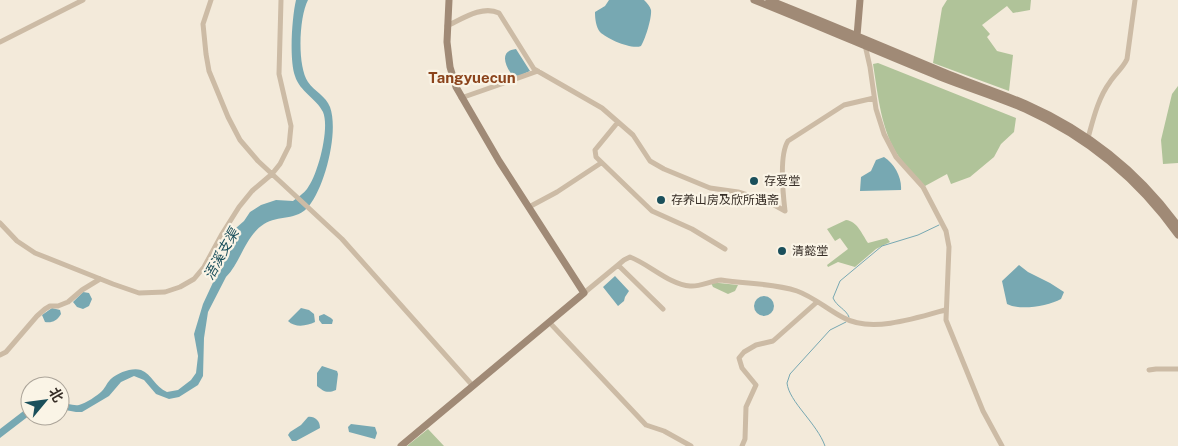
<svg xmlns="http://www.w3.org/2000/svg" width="1178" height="446" viewBox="0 0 1178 446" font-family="'Public Sans','Noto Sans SC',sans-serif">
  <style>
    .green { fill: #b0c399 }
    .water { fill: #77a8b2 }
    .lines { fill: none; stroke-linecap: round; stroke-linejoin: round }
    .stream { stroke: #77a8b2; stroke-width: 1 }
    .street { stroke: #ccbba5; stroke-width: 5 }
    .secondary { stroke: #a08a76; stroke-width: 7 }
    .poi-dot { fill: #1a4f5b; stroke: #faf4e6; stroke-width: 2 }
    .labels { text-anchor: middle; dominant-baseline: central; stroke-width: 4.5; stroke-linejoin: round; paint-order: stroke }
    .poi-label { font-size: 12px; fill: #372e27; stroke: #faf4e6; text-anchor: start }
    .water-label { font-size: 14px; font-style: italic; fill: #1a4f5b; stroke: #faf4e6 }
    .quarter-label { font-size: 15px; font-weight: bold; fill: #8b431b; stroke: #faf4e6 }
  </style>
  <rect width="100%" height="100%" fill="#f3eada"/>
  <path class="green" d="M947,0h84l-1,10 -17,3 -6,-7 -25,19 8,9 -3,3 10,14 16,4 -4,36 -76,-28 9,-55z
    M878,63l138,55 -2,14 -13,12 -7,13 -24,20 -19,7 -4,-10 -22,12c-8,-9 -18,-18 -26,-29 -18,-26 -21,-62 -26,-93z
    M1178,86v77l-15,1 -2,-24 11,-46z
    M846,220c11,1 16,14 22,23l19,-5 3,4 -14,7 -21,18 -17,-5 -10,5 -1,-2 21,-16 -8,-11 -5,3 -8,-12z
    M711,283h8l19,2 -3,6 -7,3 -15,-7z
    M428,429l16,17h-37z"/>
  <path class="water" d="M296,0h12c-9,17 -11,66 0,82 6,9 18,14 22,25 9,25 -5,79 -21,99 -12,15 -31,9 -45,18 -19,12 -23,38 -38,53l-18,35 -4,26 -1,38 -5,9 -19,12 -10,2 -13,-5 -12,-14 -10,-4 -13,6 -12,14 -27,16h-6l-16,-3v-7c6,1 13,4 19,3 7,-2 18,-9 23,-14 4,-4 5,-9 10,-13 6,-5 20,-11 29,-8 11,4 14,17 26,22l11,-2 13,-10 5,-7 2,-17 -4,-22 9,-30 13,-28 1,-12 19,-36 8,-7 6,-9 11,-7 15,-5 17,1c4,-3 11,-8 14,-12 11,-14 23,-61 16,-77 -7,-14 -23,-20 -28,-36 -6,-17 -3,-59 1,-76z
    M609,0h35c3,3 6,6 7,10 1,8 -6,30 -10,36 -9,4 -34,-7 -41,-14 -4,-5 -5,-13 -5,-20l10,-6z
    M516,49l14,22 -11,5 -7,-1c-7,-10 -13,-24 4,-26z
    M884,157c11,7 18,21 17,33l-41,1 1,-14 10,-6 5,-11z
    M1019,265l9,7 22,11 14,9 -3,7c-13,7 -41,12 -54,5l-5,-23z
    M615,276l14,15 -4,6 -1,4 -6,5 -15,-19z
    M83,292l6,1 3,6 -3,7 -6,3 -6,-2 -4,-5z
    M754 306a10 10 0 1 1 20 0a10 10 0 1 1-20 0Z
    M52,308l8,2 1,4c-4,7 -9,9 -16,8l-3,-7z
    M301,308l8,2 5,4 1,8c-8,4 -20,6 -27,-1z
    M324,314l7,4 2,2 -1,4h-10l-3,-4v-4z
    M322,366l15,5 1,3 -2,16c-9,4 -13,1 -19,-4v-13z
    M30,406v9l-30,23v-9z
    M308,417c6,-1 12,3 12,11l-24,13h-4l-4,-6 2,-3 11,-7z
    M351,424l24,3 2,6 -2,6 -26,-7 -1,-5z"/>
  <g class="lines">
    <path class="stream" d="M849,317c-3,-8 -12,-10 -16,-19l7,-17 42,-35 36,-11 21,-10
      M825,446c-8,-23 -36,-44 -38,-63l3,-9 40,-44 16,-8"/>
    <path class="street" d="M211,0l-8,24 3,30 3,17 19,46 12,23 18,21 84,78 131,147
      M447,26c15,-7 35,-21 52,-13l35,56 68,39 31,27 17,26 14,8 46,19 28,4 29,9 18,10
      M0,42l83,-42
      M865,45l5,22 6,42 8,25 12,23 27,30 23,44 3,16 -3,73 37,91 19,35
      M461,98l77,-27
      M618,122l-23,28 1,7 56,54 40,18 33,20
      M1088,138c5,-18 10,-40 22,-56 5,-8 13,-14 17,-23l8,-59
      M529,207l28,-15 44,-29
      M785,211c-2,-17 -6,-56 3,-70l56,-36 30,-7
      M0,223l17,18 18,12 78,31 26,9 26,-1 15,-5 14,-8 10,-12 18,-33 17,-27 13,-16 20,-17 8,-10 9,-18 2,-20 -12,-52 2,-74
      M618,265l6,-5 6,-3c19,7 40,28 60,29 10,1 20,-5 31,-6 25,4 52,3 76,11 17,6 31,19 47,27 27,15 73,0 101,-8
      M584,293l34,-28 45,44
      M549,322l97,103 18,6 27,15
      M0,355l6,-3 31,-36 8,-7 5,-3h8l10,-4 14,-12 18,-11
      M1149,370l7,-1h22
      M742,446l3,-7 1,-32 10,-22 -14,-17 -3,-10 5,-6 12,-7 17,-4 44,-39"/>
    <path class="secondary" d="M754,0c63,25 124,52 186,77 28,11 57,20 85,32 62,28 114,71 153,126
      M769,0c58,23 115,47 172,71 28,12 57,21 85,33 61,27 113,68 152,122
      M857,36l3,-36
      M401,446l183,-153 -85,-132 -43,-74 -6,-20 -3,-25 2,-42"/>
  </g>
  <g class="poi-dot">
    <circle cx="754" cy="181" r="5"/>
    <circle cx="661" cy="200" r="5"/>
    <circle cx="782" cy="251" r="5"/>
  </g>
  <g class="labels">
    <g class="poi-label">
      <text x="764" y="181">存爱堂</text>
      <text x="671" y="200">存养山房及欣所遇斋</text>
      <text x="792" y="251">清懿堂</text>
    </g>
    <g class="water-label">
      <text transform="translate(221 254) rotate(-61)">浯溪支渠</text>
    </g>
    <g class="quarter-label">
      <text x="472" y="77">Tangyuecun</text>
    </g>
  </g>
  <g transform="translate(45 401) rotate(61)"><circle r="24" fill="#faf4e6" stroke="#aca59a"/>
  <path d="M0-4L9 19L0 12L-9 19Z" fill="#1a4f5b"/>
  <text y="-8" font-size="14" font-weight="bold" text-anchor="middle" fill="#372e27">北</text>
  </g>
</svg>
